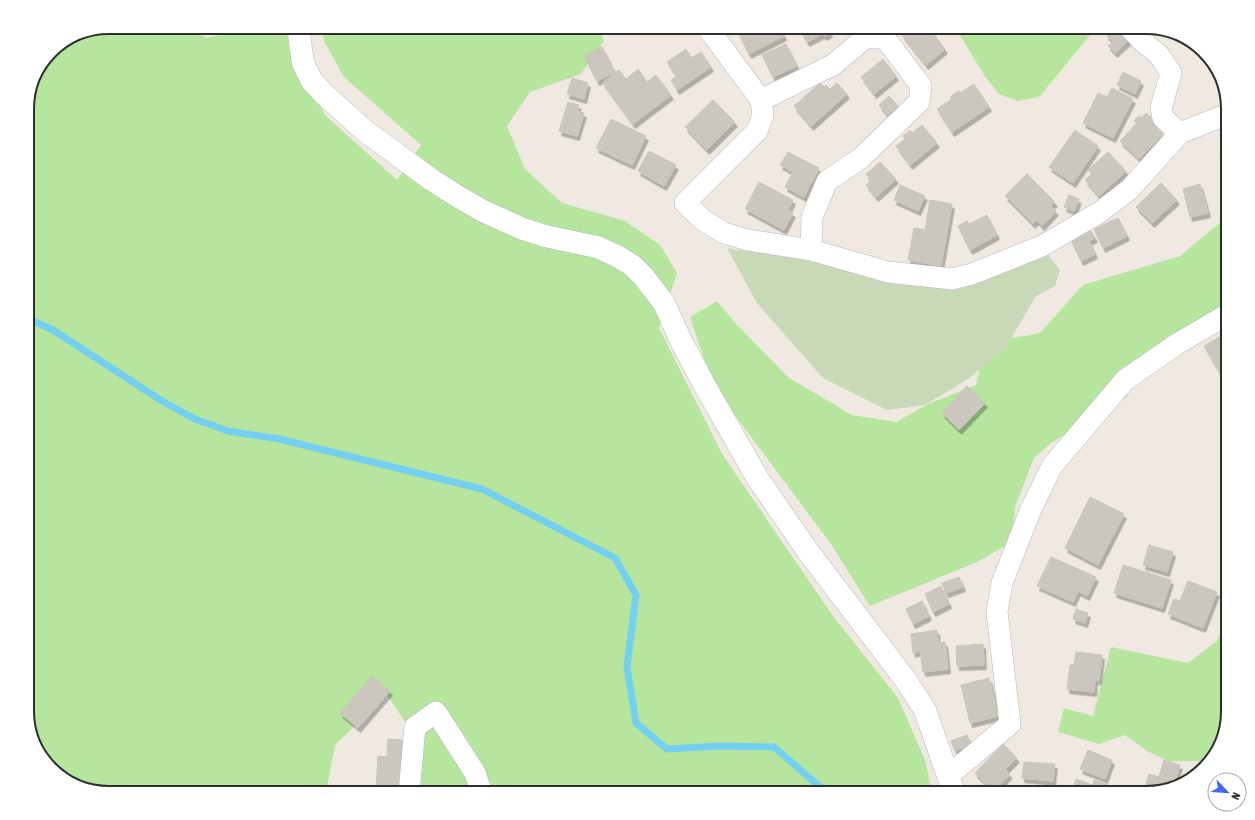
<svg xmlns="http://www.w3.org/2000/svg" width="1255" height="820" viewBox="0 0 1255 820" font-family="'Asap Condensed',sans-serif">
  <style>
    .green { fill: #b6e59e }
    .cemetery { fill: #c8d9b8 }
    .lines { fill: none; stroke-linecap: round; stroke-linejoin: round }
    .stream { stroke: #75cff0; stroke-width: 7 }
    .building { fill: #cbc7bf; stroke: #cbc5ba; filter: url(#shadow) }
    .minor-casing { stroke: #b4b7c1; stroke-width: 22 }
    .tertiary-casing { stroke: #b4b7c1; stroke-width: 23 }
    .minor { stroke: #fff; stroke-width: 21 }
    .tertiary { stroke: #fff; stroke-width: 22 }
    .rim { fill: none; stroke: #2e2e2e; stroke-width: 2 }
  </style>
  <defs>
    <filter id="shadow"><feDropShadow dx="2.5" dy="4.5" stdDeviation="0" flood-color="#0004"/></filter>
  </defs>
  <rect width="100%" height="100%" fill="#efe9e1"/>
  <path class="green" d="M109,27h80l17,11 49,-11h32l9,39 30,50 71,64 24,-35 -77,-68 -20,-36 -3,-14h278l5,14 -23,33 -51,18 -23,34 18,43 37,34 63,18 35,24 17,28 -18,55 63,126 111,162 65,82 27,62 7,33h-526l11,-54 -30,-44 -52,50 -9,48h-217l-45,-14 -26,-27 -11,-36v-612l8,-31 16,-22 27,-18z
    M955,27h142l-58,70 -21,4 -19,-7 -15,-19z
    M1228,216v91l-92,58 -9,32 -76,46 -17,15 -19,49 -3,35 -35,20 -107,44 -39,-62 -118,-158 -23,-69 27,-16 20,24 52,53 63,37 44,7 32,-18 48,-19 10,-42 54,-10 43,-48 97,-29z
    M1228,615v96l-14,45 -5,5h-41l-21,-10 -22,-16 -26,9 -41,-12 6,-24 29,8 18,-69 77,16 29,-22z"/>
  <path class="cemetery" d="M727,248l60,9 55,10 54,17 24,2 36,-1 88,-35 16,20 -5,16 -19,10 -30,51 -38,32 -43,26 -38,5 -64,-32 -66,-75z"/>
  <g class="lines">
    <path class="stream" d="M27,318l26,12 109,71 33,18 33,12 51,8 203,50 133,69 21,37 -9,72 9,56 31,26 52,-3 55,1 53,46"/>
  </g>
  <path class="building" d="M752,27h28l4,9 -35,18 -10,-20z
    M799,27h28l3,6 -6,3 -2,-2 -15,8z
    M912,27h16l17,22 -19,16 -24,-30z
    M1115,27l14,13 -14,13 -7,-7 5,-4 -7,-7z
    M786,44l11,22 -24,11 -11,-22z
    M602,47l13,25 -18,9 -13,-25z
    M686,49l5,9 10,-6 10,15 -34,23 -6,-10 6,-4 -10,-14z
    M883,59l13,17 -22,18 -13,-17z
    M638,69l9,13 9,-7 15,20 -38,29 -30,-41 16,-13 7,9z
    M1123,72l18,9 -6,13 -18,-9z
    M572,78l16,5 -4,16 -17,-5z
    M820,83l4,4 2,-2 4,4 7,-6 10,11 -36,32 -17,-20z
    M974,84l15,23 -37,25 -15,-23 15,-10 -2,-2 9,-6 1,2z
    M1112,88l21,11 -20,39 -30,-15 15,-30 9,4z
    M889,96l9,10 -10,9 -9,-10z
    M713,100l22,22 -28,28 -22,-23z
    M568,102l11,3 -2,6 7,2 -7,23 -18,-5z
    M1146,113l9,8 -3,3 11,10 -24,25 -19,-18 17,-18 -3,-2 5,-5 3,2z
    M611,119l35,17 -14,29 -36,-17z
    M922,125l15,18 -27,22 -14,-19 9,-7 -2,-3 7,-6 2,3z
    M1075,130l23,16 -25,37 -24,-16z
    M1222,150l6,1v21h-3l3,-12 -8,-2z
    M649,151l27,14 -12,21 -26,-15z
    M788,152l31,16 -15,29 -19,-10 8,-15 -13,-7z
    M1108,152l18,19 -27,25 -14,-16 7,-6 -4,-4z
    M880,162l16,17 -20,18 -10,-12 5,-5 -5,-6z
    M1027,174l28,28 -5,4 6,5 -14,15 -6,-6 -3,4 -28,-28z
    M759,182l34,18 -5,10 5,3 -9,17 -39,-21z
    M1161,183l16,17 -25,23 -16,-16z
    M1200,184l8,29 -18,4 -7,-28z
    M900,185l25,11 -7,15 -24,-11z
    M1069,195l10,4 -5,12 -10,-4z
    M930,200l22,4 -11,62 -33,-6 6,-32 11,2z
    M987,215l10,20 -27,15 -12,-24 9,-5 2,3z
    M1118,218l9,18 -24,12 -9,-19z
    M1091,231l4,7 -6,3 6,13 -14,7 -10,-21z
    M1228,332v55l-24,-41z
    M967,386l18,17 -26,27 -17,-17z
    M1090,497l34,17 -26,51 -33,-17z
    M1149,545l24,7 -6,20 -24,-7z
    M1051,557l45,20 -9,19 -9,-5 -5,11 -36,-16z
    M1123,565l48,15 -9,28 -48,-15z
    M959,577l4,10 -17,6 -4,-10z
    M1188,581l29,11 -14,36 -35,-14 6,-15 6,2z
    M941,586l8,18 -16,8 -8,-18z
    M922,601l7,15 -16,8 -7,-15z
    M1076,609l12,4 -3,10 -12,-4z
    M937,630l1,13 7,-1 3,27 -25,3 -3,-21 -7,2 -2,-19z
    M983,644l1,21 -27,1 -1,-20z
    M1076,652l26,3 -3,25h-4l-1,12 -27,-3 3,-24h4z
    M372,676l18,15 -32,37 -18,-15z
    M989,678l9,38 -28,7 -9,-38z
    M967,735l4,9 -16,7 -4,-10z
    M388,739l14,1 -3,53h-23l2,-37 9,1z
    M1003,744l14,14 -12,12 5,4 -16,17 -19,-18z
    M1088,750l24,10 -7,19 -25,-10z
    M1164,760l16,5 -7,21 -30,7 6,-19 10,3z
    M1024,762l31,2 -2,17 -31,-3z
    M1076,779l17,6 1,-5 14,5 -3,8h-34z"/>
  <g class="lines">
    <g class="minor-casing">
      <path id="minor" d="M707,27l54,73 2,15 -6,16 -72,72 18,17 21,13 24,7 63,10 77,22 64,7 20,-5 70,-28 58,-34 30,-23 50,-56 48,-19
        M1129,27l12,13 18,15 12,18 -10,35 2,10 17,15
        M761,100l72,-35 32,-27h20l36,48 -2,16 -58,56 -34,23 -15,36 -1,33
        M948,776l62,-52 -13,-112 5,-29 29,-74 21,-43 73,-86 52,-36 51,-30
        M409,793l6,-66 21,-15 39,61 7,20"/>
    </g>
    <g class="tertiary-casing">
      <path id="tertiary" d="M298,27l5,36 9,18 13,14 40,36 67,49 25,16 26,15 40,18 22,7 52,11 20,9 16,10 10,10 21,27 17,38 24,45 53,93 49,71 100,132 18,28 29,83"/>
    </g>
    <use href="#minor" class="minor"/>
    <use href="#tertiary" class="tertiary"/>
  </g>
  <path d="M0 0H1255V820H0ZM109 34H1146A75 75 0 0 1 1221 109V711A75 75 0 0 1 1146 786H109A75 75 0 0 1 34 711V109A75 75 0 0 1 109 34Z" fill="#fff" fill-rule="evenodd"/>
  <path class="rim" d="M109 34H1146A75 75 0 0 1 1221 109V711A75 75 0 0 1 1146 786H109A75 75 0 0 1 34 711V109A75 75 0 0 1 109 34Z"/>
  <g transform="translate(1227 792) rotate(115)"><circle r="19" fill="#ffffff" stroke="#ababab"/>
  <path d="M0-3L7 15L0 10L-7 15Z" fill="#4264fb"/>
  <text y="-6" font-size="11" font-weight="bold" text-anchor="middle" fill="#2e2e2e">N</text>
  </g>
</svg>
